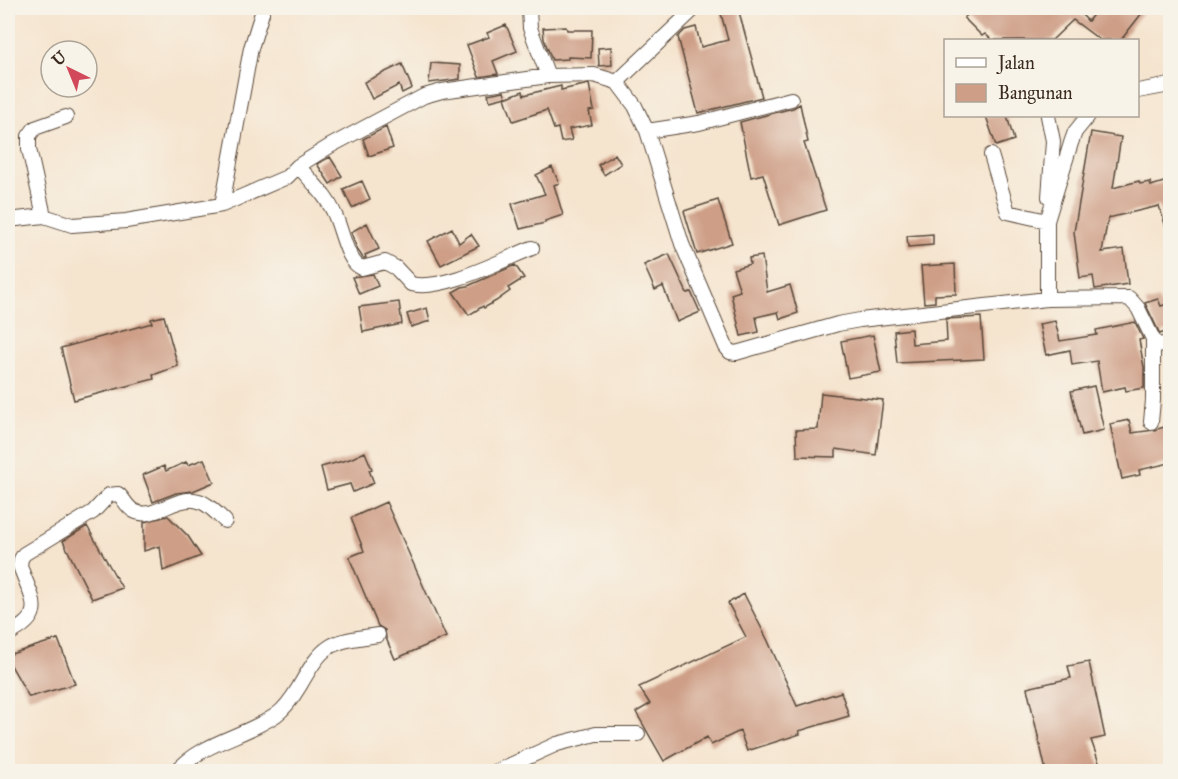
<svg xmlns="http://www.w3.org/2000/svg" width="1178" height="779" viewBox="0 0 1178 779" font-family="'IM FELL Great Primer',serif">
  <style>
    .building { fill: #ce9e86 }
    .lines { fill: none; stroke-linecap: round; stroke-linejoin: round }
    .minor-casing { stroke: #574638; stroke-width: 16 }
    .minor { stroke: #fff; stroke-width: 14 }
  </style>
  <rect width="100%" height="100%" fill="#f7f3e8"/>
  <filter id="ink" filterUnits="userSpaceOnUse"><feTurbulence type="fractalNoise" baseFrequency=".0167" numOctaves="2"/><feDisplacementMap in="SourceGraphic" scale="12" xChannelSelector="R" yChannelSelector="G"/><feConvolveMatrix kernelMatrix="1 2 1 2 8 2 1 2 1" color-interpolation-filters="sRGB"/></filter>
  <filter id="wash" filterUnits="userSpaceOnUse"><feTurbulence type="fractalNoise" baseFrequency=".008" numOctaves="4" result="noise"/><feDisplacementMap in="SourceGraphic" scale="24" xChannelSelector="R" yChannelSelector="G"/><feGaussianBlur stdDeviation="1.35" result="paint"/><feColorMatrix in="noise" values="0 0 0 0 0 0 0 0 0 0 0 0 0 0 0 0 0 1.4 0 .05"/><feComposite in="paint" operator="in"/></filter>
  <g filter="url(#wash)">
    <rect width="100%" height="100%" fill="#f5e4ce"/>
    <g id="blocks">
      <path class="building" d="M729,8h9l24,89 -64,16 -20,-76 7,-7 11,-3 5,20 27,-7 -8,-30z
        M975,8h100l13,13 10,-13h48l-25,32h-21l-27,-20 -21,20h-60l-7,-6 -3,2 -18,-18z
        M506,25l11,26 -24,10 5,13 -19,3 -12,-32 22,-8 -2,-4z
        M566,27l1,3h25l-1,28 -23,-1v2l-16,1 -8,-21 -1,-11z
        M611,47l1,18 -13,1 -1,-18z
        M431,63l29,2v14l-31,4z
        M402,64l10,24 -10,5 -3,-8 -27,14 -8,-17z
        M589,84l5,26 -5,1 3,14 -23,4 3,11 -11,2 -3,-14 -4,1 -7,-19 -34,11 -8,-23 18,-7 1,4 37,-9v4z
        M504,91l2,6 -16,4 -2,-7z
        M800,104l8,38 -4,1 22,67 -47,15 -16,-51 -12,3 -11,-55 53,-14z
        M986,116h21l7,24 -18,6z
        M386,127l7,21 -24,8 -6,-17z
        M1091,132l30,5 -8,51 26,-7 1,3 10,-2 1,4 19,-6v53h-2l-9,-27 -51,12 -6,34 22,-3 4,35 -33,5 -2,-13 -13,2 -6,-46z
        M615,154l6,10 -17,11 -6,-10z
        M330,157l12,19 -12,8 -13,-20z
        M552,167l7,16 -5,2 9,30 -18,6v2l-25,6 -8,-25 33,-10 -9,-19z
        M362,181l8,18 -18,9 -9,-19z
        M718,200l14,43 -35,11 -13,-43z
        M367,223l12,26 -14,6 1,3h-3l-6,-9 -6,-17z
        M452,228l7,15 12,-9 8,12 -38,19 -13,-24z
        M933,234v11l-25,2 -1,-11z
        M669,254l18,39 4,-1 9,20 -23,10 -14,-36 -8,4 -11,-25z
        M762,256l5,36 23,-7 8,28 -18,6 -2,-7 -22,5 3,15 -18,4 -10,-42 9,-3 -7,-22 17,-5 -1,-6z
        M955,264l1,30 -21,1v7l-11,1 -3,-37z
        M515,265l9,13 -16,10 2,3 -14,10 -12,7 -1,-2 -14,9 -16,-23 9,-5 6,-1z
        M373,274l5,12 -19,8 -7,-17z
        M1158,299l3,7 9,-3v27l-10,4 -15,-31z
        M399,302l3,22 -39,8 -4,-25z
        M427,308l3,13 -19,6 -4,-13z
        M164,316l14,50 -25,9 1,4 -80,21 -13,-52 91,-25 -1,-4z
        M981,317l3,42 -87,4 -3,-32 17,-2 1,15 35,-3 -1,-22z
        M1055,321l5,20 37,-6 -1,-5 39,-8 8,17 -4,1 5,27v21l-18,3 -1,-4 -23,5 -5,-31 -25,4 -2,-15 -24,5 -7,-31z
        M873,335l8,37 -33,6 -7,-37z
        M1094,386l10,44 -22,5 -11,-44z
        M821,393l62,7 -7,55 -40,-6v8l-39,-1 -1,-26 22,-1z
        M1129,420l3,13 22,-3 14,-4 2,13v24l-31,7 1,5 -18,4 -12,-55z
        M365,452l7,17 -3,1 5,13 -21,9 -3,-8 -23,6 -6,-23 29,-8z
        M204,459l10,23 -21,9 -17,2 -23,9 -10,-27 21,-9 2,5 20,-9 2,3z
        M386,502l60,135 -51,22 -9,-21 -1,-8 -7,-4 -29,-69 15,-6 -13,-33z
        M168,516l20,20 13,20 -38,15 -3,-25 -16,5v-29z
        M87,526l35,62 -30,11 -29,-58z
        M744,594l24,47 29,65 44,-14 8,24 -50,15 1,3 -53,17 -7,-20 -29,14 -4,-8 -43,24 -28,-49 14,-8 -11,-17 107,-50 -18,-34z
        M58,639l17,45 -46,13 -21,-37v-5z
        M1089,662l16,75 -14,3 11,31h-56l-19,-83 44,-10 -3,-12z"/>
    </g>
  </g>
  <g filter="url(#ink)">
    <use href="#blocks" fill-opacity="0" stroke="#574638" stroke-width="1.5"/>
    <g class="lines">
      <g class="minor-casing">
        <path id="minor" d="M529,8l1,20 18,48
          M617,82l78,-74
          M1138,91l32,-6
          M1048,116l5,25 -4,56
          M647,131l52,-8 92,-24
          M991,155l17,57 39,9
          M298,166c14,16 29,30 37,49 7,15 12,48 27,53l23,-6 11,6 15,16c31,8 91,-24 121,-36
          M222,205l29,-157 11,-35
          M44,216l-15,-67v-13l6,-8 31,-11
          M8,220l36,-4 28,9 54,-4 96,-16 65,-28 11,-11 32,-20 94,-50 18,-5 106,-15 46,-1 23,7 18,24 12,25 35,113 44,103 4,5 6,1 102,-29 22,-4 187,-21 82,-1 9,10 17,35 3,2 12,-2
          M1047,299v-78l24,-78 4,-11 13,-16
          M1151,422l2,-22v-59
          M8,634c40,-19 24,-34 12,-68l1,-7 3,-5 69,-42 16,-17 9,-1c6,4 8,13 16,17 18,10 40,-14 60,-11 12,1 22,13 31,21
          M176,772c26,-30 68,-35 100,-57 10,-7 17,-18 23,-28 25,-44 29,-45 79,-52
          M495,772l62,-28 39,-10h42"/>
      </g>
      <use href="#minor" class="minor"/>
    </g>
  </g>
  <rect width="1178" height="779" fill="none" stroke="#f7f3e8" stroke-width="30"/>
  <rect x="944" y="39" width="195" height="78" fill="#f7f3e8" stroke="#aca397" stroke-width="1.5"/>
  <rect x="956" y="58" width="30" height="9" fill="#ffffff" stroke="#aca397" stroke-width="1.5"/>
  <text x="998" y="69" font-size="18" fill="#3b2a1e">Jalan</text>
  <rect x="956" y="84" width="30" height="18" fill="#ce9e86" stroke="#aca397" stroke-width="1.5"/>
  <text x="998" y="99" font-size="18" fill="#3b2a1e">Bangunan</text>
  <g transform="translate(69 69) rotate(317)"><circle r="28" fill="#f7f3e8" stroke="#aca397" stroke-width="1.5"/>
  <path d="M0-4.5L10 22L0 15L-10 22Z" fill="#d1495b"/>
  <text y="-9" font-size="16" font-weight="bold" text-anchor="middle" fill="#3b2a1e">U</text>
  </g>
</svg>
